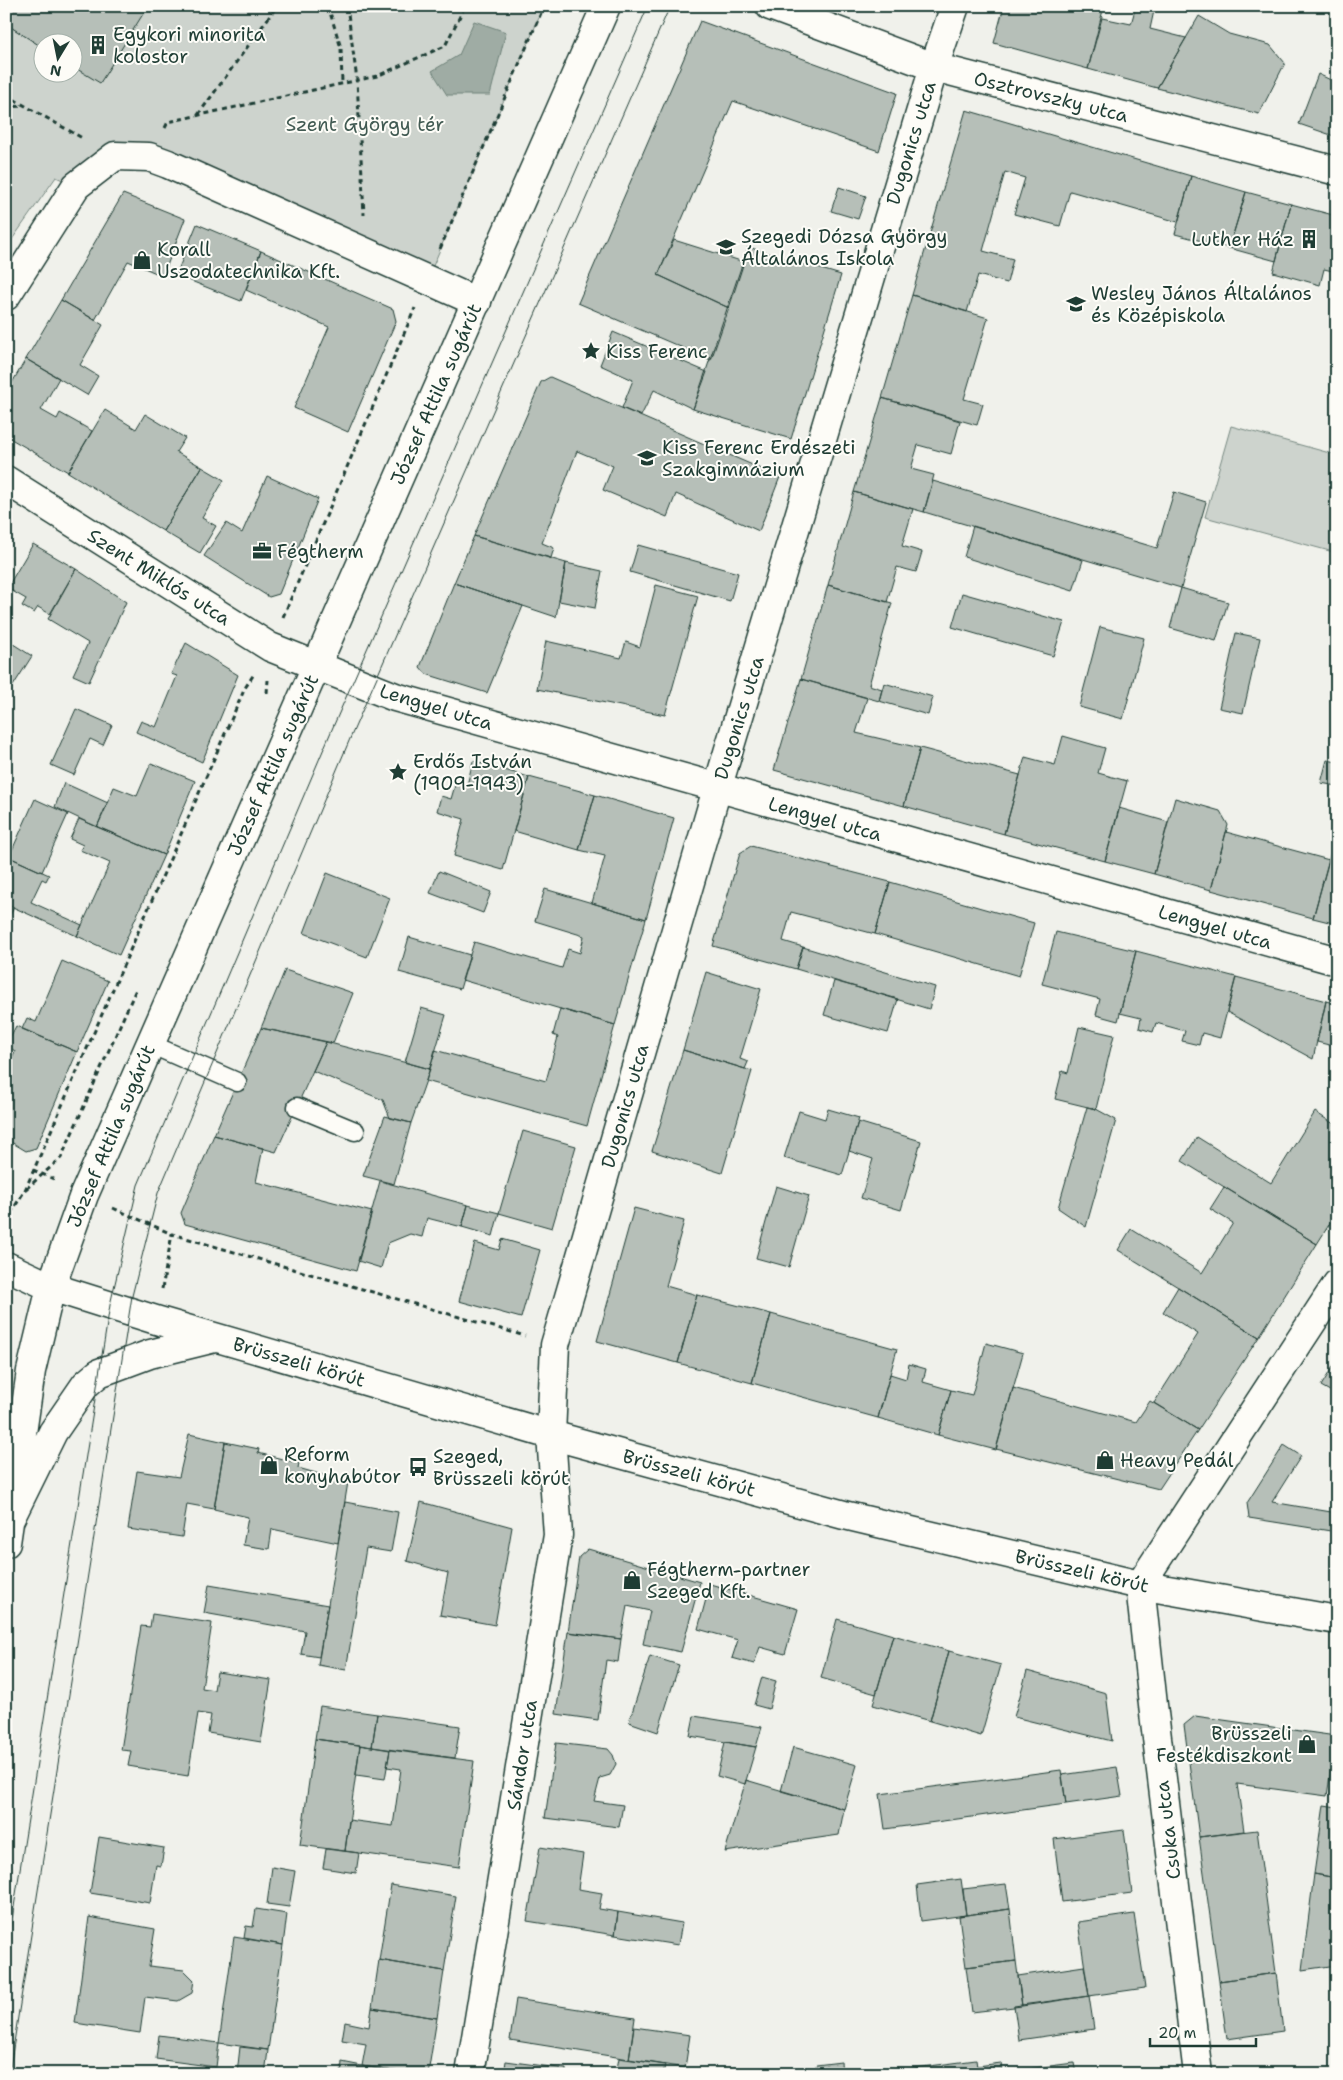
<svg xmlns="http://www.w3.org/2000/svg" width="1343" height="2080" viewBox="0 0 1343 2080" font-family="'Shantell Sans',sans-serif">
  <style>
    .green { fill: #cdd3cd; stroke: #768880 }
    .water { fill: #9faca4; stroke: #6c8077 }
    .building { fill: #b6bfb8; stroke: #1f3d34 }
    .lines { fill: none; stroke-linecap: round; stroke-linejoin: round }
    .service-casing { stroke: #1f3d34; stroke-width: 21 }
    .minor-casing { stroke: #1f3d34; stroke-width: 31 }
    .tertiary-casing { stroke: #1f3d34; stroke-width: 31 }
    .primary-casing { stroke: #1f3d34; stroke-width: 31 }
    .path { stroke: #1f3d34; stroke-width: 3; stroke-dasharray: 5 4; stroke-linecap: butt }
    .service { stroke: #fdfcf7; stroke-width: 18 }
    .minor { stroke: #fdfcf7; stroke-width: 28 }
    .tertiary { stroke: #fdfcf7; stroke-width: 28 }
    .primary { stroke: #fdfcf7; stroke-width: 28 }
    .tram { stroke: #1f3d34; stroke-width: 1 }
    .labels { text-anchor: middle; dominant-baseline: central; stroke-width: 4; stroke-linejoin: round; paint-order: stroke }
    .poi-label { font-size: 19px; fill: #1f3d34; stroke: #fdfcf7; text-anchor: start }
    .street-label { font-size: 19px; fill: #1f3d34; stroke: #fdfcf7 }
    .park-label { font-size: 19px; fill: #425b53; stroke: #fdfcf7 }
  </style>
  <rect width="100%" height="100%" fill="#f0f1eb"/>
  <filter id="ink" filterUnits="userSpaceOnUse"><feTurbulence type="fractalNoise" baseFrequency=".02" numOctaves="2"/><feDisplacementMap in="SourceGraphic" scale="10" xChannelSelector="R" yChannelSelector="G"/><feConvolveMatrix kernelMatrix="1 2 1 2 8 2 1 2 1" color-interpolation-filters="sRGB"/></filter>
  <g filter="url(#ink)">
    <path class="green" d="M148,6h396l-117,274 -278,-123 -73,29 -20,-9 -50,71v-224l36,23v25h30l1,-6z
      M1231,426l106,29v98l-132,-36z"/>
    <path class="water" d="M474,21l32,11 -16,63h-43l-15,-24 27,-16z"/>
    <path class="building" d="M6,6h142l-48,77 -28,-17v-24h-30v5l-36,-23z
      M1004,6h85l14,4 -15,59 -94,-26z
      M1136,6h19l-5,23 36,9 -29,50 -69,-19 14,-51 29,6z
      M1199,16l30,18 41,11 15,18 -26,51 -102,-26z
      M700,21l197,72 -18,58 -146,-50 -75,174 71,33 -18,52 -133,-57z
      M1318,74l19,9v54l-38,-13z
      M966,110l225,66 -13,46 -108,-31 -10,35 -46,-12 11,-36 -20,-6 -22,79 30,8 -6,24 -29,-8 -11,37 -55,-17z
      M1191,176l55,16 -17,56 -54,-14z
      M839,187l27,9 -8,23 -27,-8z
      M1246,192l45,12 -15,57 -47,-13z
      M123,194l62,25 -22,57 -35,-15 -33,59 -34,-20z
      M1291,204l46,12v56l-13,-3 -4,16 -47,-13z
      M197,224l64,27 -20,50 -65,-26z
      M674,240l70,22 -15,46 -71,-33z
      M748,247l93,28 -50,164 -98,-30z
      M261,251l132,58 3,12 -48,111 -54,-24 35,-81 -83,-37z
      M912,295l76,23 -24,81 19,5 -6,21 -95,-27z
      M61,300l42,25 -23,40 18,11 -11,19 -61,-36z
      M613,332l94,40 -14,37 -39,-19 -13,26 -19,-8 11,-28 -33,-15z
      M26,359l33,19 -18,32 16,9 3,-6 32,18 -24,41 -62,-36v-43z
      M550,377l230,100 -21,54 -83,-37 -9,23 -64,-27 10,-24 -36,-15 -35,92 12,5 -3,10 -77,-22 67,-154z
      M882,398l78,23 -9,33 -33,-9 -7,24 23,6 -10,37 -70,-20z
      M105,410l31,19 9,-15 40,24 -9,14 26,15 -39,64 -95,-59z
      M202,467l22,13 -22,38 14,8 -16,27 -37,-22z
      M267,476l51,23 -39,95 -10,3 -65,-41 22,-33 16,10z
      M933,481l224,67 17,-56 32,10 -25,86 -257,-76z
      M854,492l59,17 -11,37 20,6 -6,20 -19,-5 -10,35 -59,-17z
      M973,526l110,34 -10,31 -109,-34z
      M474,536l92,27 -10,54 -102,-34z
      M33,544l43,25 -26,45 -12,-7 -4,6 -12,-7 4,-7 -19,-11z
      M638,545l100,28 -8,28 -100,-29z
      M566,563l36,8 -7,37 -36,-7z
      M76,569l50,33 -37,80 -16,-7 15,-32 -40,-24z
      M454,583l69,23 -36,87 -61,-19 -6,-7z
      M656,585l42,11 -33,119 -128,-26 9,-48 75,17 5,-16 14,5z
      M828,585l64,18 -23,82 13,4 -3,12 -78,-22z
      M1181,588l47,14 -12,39 -46,-13z
      M962,593l102,29 -11,34 -101,-29z
      M1100,627l44,11 -21,81 -44,-12z
      M1236,633l24,5 -17,75 -24,-5z
      M10,642l22,14 -19,30 -7,-4v-35z
      M186,643l52,32 -36,87 -66,-30 5,-11 15,6 21,-51 -6,-2z
      M801,679l66,19 -11,35 64,15 -16,58 -130,-36z
      M884,683l49,14 -5,18 -49,-14z
      M76,709l36,16 -9,20 -13,-6 -16,36 -23,-10z
      M1063,736l42,12 -7,25 29,8 -22,80 -101,-27 21,-77 30,8z
      M920,748l100,27 -16,59 -100,-28z
      M1327,760l10,2v24l-16,-3z
      M473,761l56,16 -26,93 -49,-14 10,-37 -27,-8 4,-15 10,3 5,-17 11,3z
      M151,763l44,18 -31,74 -67,-28 17,-40 23,9z
      M529,777l66,18 -16,55 -65,-19z
      M64,783l44,20 -11,24 -42,-20z
      M595,795l79,23 -28,101 -54,-16 13,-47 -26,-6z
      M1175,798l45,13 8,14 -17,65 -57,-16z
      M35,799l33,15 -26,58 -33,-15z
      M1119,808l49,14 -14,52 -49,-13z
      M79,819l85,36 -45,100 -42,-19 33,-73 -30,-13 3,-5 -13,-6z
      M1226,832l103,28 -16,58 -102,-28z
      M1333,844l4,1v79l-24,-6z
      M751,846l139,36 -15,52 -84,-22 -8,29 20,6 -7,22 -83,-23 27,-93z
      M9,857l40,18 -3,6 -4,-2 -11,23 51,23 -5,11 -71,-32v-41z
      M439,871l52,21 -8,21 -53,-20z
      M327,873l63,25 -23,59 -63,-24z
      M890,882l144,41 -15,53 -144,-42z
      M545,889l101,30 -31,106 -153,-45 12,-38 88,26 6,-19 12,4 4,-17 -49,-15z
      M6,904l8,3 -8,17z
      M1056,932l80,19 -18,70 -22,-6 4,-16 -58,-15z
      M409,937l61,18 -10,34 -61,-17z
      M803,947l132,40 -6,22 -133,-40z
      M1136,951l100,26 -16,61 -18,-5 -3,12 -17,-4 3,-10 -29,-8 -3,9 -14,-4 2,-10 -21,-5z
      M62,961l46,20 -31,71 -55,-23 5,-11 9,4z
      M285,970l68,23 -20,50 -72,-15z
      M706,972l55,17 -21,70 8,3 -3,7 -62,-19z
      M1236,977l90,24 -13,58 -86,-47z
      M834,981l64,18 -10,34 -64,-18z
      M1326,1001l11,3v43l-20,-5z
      M421,1008l25,7 -16,54 -25,-7z
      M560,1009l55,16 -28,101 -161,-45 9,-31 111,31 12,-44 -5,-2z
      M16,1026l61,26 -41,96 -10,3 -20,-12v-68l9,-20 -9,-6z
      M1079,1027l35,8 -18,74 -41,-10 7,-28 6,2z
      M261,1028l65,14 -50,110 -62,-17z
      M326,1042l104,27 -19,54 -21,-5 -7,-18 -70,-29z
      M683,1050l69,21 -30,102 -70,-22z
      M1087,1107l9,2 20,11 -30,107 -28,-19z
      M828,1109l31,9 -17,57 -58,-17 15,-47 26,8z
      M1315,1112l22,14v86l-20,32 -135,-83 15,-24 74,46z
      M385,1116l26,7 -17,61 -31,-8z
      M858,1122l63,19 -20,69 -40,-12 12,-39 -24,-8z
      M523,1131l53,15 -24,82 -53,-15z
      M214,1135l49,13 -7,34 116,30 -16,59 -171,-47 -4,-11z
      M380,1181l88,24 -6,22 -35,-9 -5,19 -12,-3 -22,9 -7,25 -23,-7z
      M776,1186l33,10 -20,71 -33,-9z
      M1224,1187l93,57 -58,93 -141,-87 13,-21 71,44 31,-50 -23,-14z
      M468,1205l31,8 -6,23 -31,-9z
      M634,1208l50,13 -18,65 31,9 -19,68 -81,-22z
      M502,1239l38,11 -19,68 -62,-17 16,-58 24,7z
      M1178,1287l81,50 -61,93 -44,-27 44,-69 -35,-22z
      M697,1295l74,19 -19,69 -74,-20z
      M771,1314l126,35 -19,69 -126,-35z
      M986,1343l37,10 -27,97 -58,-15 13,-45 21,5z
      M1337,1360v35l-16,-9z
      M909,1364l17,5 -3,13 28,8 -13,45 -60,-17 12,-44 16,5z
      M1013,1388l123,34 14,-21 48,29 -39,59 -163,-40z
      M189,1434l36,8 -11,67 -27,-5 -5,33 -54,-8 9,-58 42,6z
      M225,1442l34,7 -1,4 41,10 -1,5 50,14 -10,61 -66,-14 -3,20 -26,-4 5,-28 -34,-8z
      M1284,1445l17,11 -29,46 65,11v19l-88,-14 -2,-15z
      M345,1502l53,10 -7,40 -25,-4 -20,122 -28,-5z
      M421,1502l91,25 -17,98 -55,-10 8,-42 -41,-12z
      M588,1549l112,33 -19,70 -38,-8 7,-33 -23,-5 -6,33 -53,-7 11,-75z
      M710,1584l88,25 -13,45 -25,-7 -6,17 -22,-6 6,-18 -40,-11z
      M209,1585l119,20 -9,52 -18,-3 4,-23 -101,-18z
      M152,1614l60,9 -10,65 12,2 3,-18 54,8 -10,62 -53,-9 3,-18 -13,-2 -10,63 -60,-10 3,-15 -10,-1 20,-124 9,1z
      M837,1619l56,16 -17,59 -55,-16z
      M568,1632l53,7 -3,23 -12,-2 -8,60 -42,-6z
      M893,1635l56,16 -19,70 -57,-16z
      M949,1651l52,14 -20,71 -51,-15z
      M650,1656l29,9 -21,67 -29,-10z
      M1027,1671l79,22 6,48 -98,-24z
      M762,1677l14,4 -7,28 -15,-4z
      M320,1706l57,8 -5,33 -57,-8z
      M377,1714l83,12 -5,32 -83,-11z
      M694,1716l68,11 -6,20 -66,-11z
      M1195,1716l141,20 -9,60 -90,-12 7,47 -45,6 -15,-112z
      M315,1739l45,6 -15,106 -45,-6z
      M725,1742l31,5 -11,37 -28,-8z
      M556,1743l52,6 5,6 3,9 -6,11 -10,3 -6,23 29,4 -4,22 -74,-9z
      M360,1745l30,5 -5,29 -29,-4z
      M793,1747l64,18 -13,44 -63,-18z
      M390,1750l84,11 -15,106 -114,-16 4,-31 44,6 8,-57 -14,-2z
      M1117,1767l5,29 -56,8 -4,-29z
      M1061,1770l5,34 -181,25 -5,-35z
      M746,1780l98,29 -5,26 -114,17z
      M1324,1805l13,2v71l-23,-4z
      M1124,1830l8,63 -70,9 -8,-63z
      M1257,1830l19,143 -57,8 -20,-144z
      M99,1837l65,11 -3,18 -5,-1 -6,38 -60,-10z
      M540,1847l43,7 -5,35 24,4 -3,16 19,3 -3,23 -88,-14z
      M326,1849l33,4 -3,20 -33,-5z
      M272,1867l23,4 -6,36 -22,-3z
      M1314,1874l23,4v87l-35,5z
      M961,1879l5,36 -45,6 -4,-36z
      M1006,1884l4,25 -44,6 -3,-26z
      M391,1885l65,11 -12,75 -65,-11z
      M256,1909l31,5 -4,31 -39,-7 2,-12 7,1z
      M1010,1909l6,52 -50,6 -7,-51z
      M618,1912l64,11 -4,22 -63,-10z
      M1134,1914l11,74 -56,8 -11,-74z
      M89,1917l66,12 -6,37 35,4 10,10 -2,13 -14,8 -33,-4 -5,36 -65,-10z
      M234,1937l49,8 -15,105 -49,-7z
      M379,1960l65,11 -7,47 -65,-10z
      M1016,1961l6,45 -50,6 -6,-45z
      M1084,1966l5,30 -67,10 -4,-30z
      M1276,1973l7,58 -56,8 -8,-58z
      M1089,1996l5,33 -75,11 -5,-34z
      M516,1999l119,19 -6,41 -119,-19z
      M372,2008l65,10 -9,56h-15l-51,-8 4,-22 -24,-4 3,-18 24,5z
      M634,2027l56,8 -5,33 -56,-9z
      M159,2035l60,8 -3,24 -60,-8z
      M240,2047l28,3 -3,24h-28z
      M619,2058l46,7 -2,9h-47z
      M976,2060l2,14h-95v-2z
      M506,2061l60,8v5h-62z
      M342,2062l20,4 51,8h-72z
      M841,2062l1,12h-25l-1,-9z
      M1001,2063l1,9 72,-9 2,11h-98l-1,-8z"/>
    <g class="lines">
      <g class="service-casing">
        <path id="service" d="M150,1044l87,38
          M297,1107l58,24"/>
      </g>
      <g class="minor-casing">
        <path id="minor" d="M770,6l164,61 403,104
          M6,296l70,-110 39,-30 34,1 19,7 309,138
          M6,480l264,167 125,50 942,264
          M470,2074l88,-539 -7,-100 4,-90 162,-556 217,-722 21,-61
          M1198,2074l-45,-369 -13,-120 197,-301"/>
      </g>
      <g class="tertiary-casing">
        <path id="tertiary" d="M51,1287l33,-92 522,-1189"/>
      </g>
      <g class="primary-casing">
        <path id="primary" d="M6,1266l45,21 105,33 395,115 293,80 296,70 197,35
          M10,1519l43,-87 33,-48 13,-11 51,-19 65,-16
          M6,1543l25,-172 20,-84"/>
      </g>
      <path class="path" d="M328,6l13,42 1,36
        M347,6l10,74 7,135
        M6,95l78,44
        M6,107l17,-1
        M198,115l79,-109
        M165,128l3,-6 209,-46 68,-30 20,-40
        M440,249l104,-243
        M283,617l132,-309
        M267,693l1,-13
        M33,1170l23,10
        M26,1189l35,-31 76,-171
        M113,1208l59,26
        M6,1221l19,-31 220,-502 9,-14
        M162,1289l10,-55 353,102"/>
      <use href="#service" class="service"/>
      <use href="#minor" class="minor"/>
      <use href="#tertiary" class="tertiary"/>
      <use href="#primary" class="primary"/>
      <path class="tram" d="M6,1957l104,-652 28,-120 195,-458 315,-721
        M9,2074l123,-778 26,-103 194,-459 318,-728"/>
    </g>
  </g>
  <defs>
    <g id="building-bare" transform="scale(1.5)"><path d="M-4-6H4V6H1V3H-1V6H-4ZM-2.5-4.3h1.7v1.8h-1.7ZM.8-4.3h1.7v1.8H.8ZM-2.5-1h1.7V.8h-1.7ZM.8-1h1.7V.8H.8Z" fill="#1f3d34" stroke="#fdfcf7" stroke-width="2.5" paint-order="stroke"/></g>
    <g id="school-bare" transform="scale(1.5)"><path d="M0-5L7-2L0 1L-7-2ZM-4 1L0 2.5L4 1V4Q0 6-4 4Z" fill="#1f3d34" stroke="#fdfcf7" stroke-width="2.5" paint-order="stroke"/></g>
    <g id="shop-bare" transform="scale(1.5)"><path d="M-5-2.5h2.3a2.7 3.5 0 0 1 5.4 0H5L5.5 6h-11ZM-1.5-2.5h3a1.5 2.3 0 0 0-3 0Z" fill="#1f3d34" stroke="#fdfcf7" stroke-width="2.5" paint-order="stroke"/></g>
    <g id="sight-bare" transform="scale(1.5)"><path d="M0-6L1.8-2.2L6-1.7L2.9 1.2L3.7 5.4L0 3.3L-3.7 5.4L-2.9 1.2L-6-1.7L-1.8-2.2Z" fill="#1f3d34" stroke="#fdfcf7" stroke-width="2.5" paint-order="stroke"/></g>
    <g id="office-bare" transform="scale(1.5)"><path d="M-6-3h4V-5.5h4V-3h4V5H-6ZM-1-4.5V-3h2v-1.5ZM-6 0V1H6V0Z" fill="#1f3d34" stroke="#fdfcf7" stroke-width="2.5" paint-order="stroke"/></g>
    <g id="bus-bare" transform="scale(1.5)"><path d="M-5-6H5V4H4V6H2V4H-2V6H-4V4H-5ZM-3.5-4V0h7V-4ZM-3.5 1.2v1.5H-2V1.2ZM2 1.2v1.5H3.5V1.2Z" fill="#1f3d34" stroke="#fdfcf7" stroke-width="2.5" paint-order="stroke"/></g>
  </defs>
  <g fill-rule="evenodd">
    <use href="#building-bare" x="98" y="45"/>
    <use href="#building-bare" x="1309" y="239"/>
    <use href="#school-bare" x="726" y="247"/>
    <use href="#shop-bare" x="142" y="260"/>
    <use href="#school-bare" x="1076" y="304"/>
    <use href="#sight-bare" x="591" y="351"/>
    <use href="#school-bare" x="647" y="458"/>
    <use href="#office-bare" x="262" y="551"/>
    <use href="#sight-bare" x="398" y="772"/>
    <use href="#shop-bare" x="1105" y="1460"/>
    <use href="#shop-bare" x="269" y="1465"/>
    <use href="#bus-bare" x="418" y="1467"/>
    <use href="#shop-bare" x="632" y="1580"/>
    <use href="#shop-bare" x="1307" y="1744"/>
  </g>
  <g class="labels">
    <g class="poi-label">
      <text x="113" y="34">Egykori minorita<tspan x="113" dy="22">kolostor</tspan></text>
      <text x="741" y="236">Szegedi Dózsa György<tspan x="741" dy="22">Általános Iskola</tspan></text>
      <text x="1294" y="239" text-anchor="end">Luther Ház</text>
      <text x="157" y="249">Korall<tspan x="157" dy="22">Uszodatechnika Kft.</tspan></text>
      <text x="1091" y="293">Wesley János Általános<tspan x="1091" dy="22">és Középiskola</tspan></text>
      <text x="606" y="351">Kiss Ferenc</text>
      <text x="662" y="447">Kiss Ferenc Erdészeti<tspan x="662" dy="22">Szakgimnázium</tspan></text>
      <text x="277" y="551">Fégtherm</text>
      <text x="413" y="761">Erdős István<tspan x="413" dy="22">(1909-1943)</tspan></text>
      <text x="284" y="1454">Reform<tspan x="284" dy="22">konyhabútor</tspan></text>
      <text x="433" y="1456">Szeged,<tspan x="433" dy="22">Brüsszeli körút</tspan></text>
      <text x="1120" y="1460">Heavy Pedál</text>
      <text x="647" y="1569">Fégtherm-partner<tspan x="647" dy="22">Szeged Kft.</tspan></text>
      <text x="1292" y="1733" text-anchor="end">Brüsszeli<tspan x="1292" dy="22">Festékdiszkont</tspan></text>
    </g>
    <g class="street-label">
      <text transform="translate(1051 97) rotate(14)">Osztrovszky utca</text>
      <text transform="translate(911 143) rotate(-73)">Dugonics utca</text>
      <text transform="translate(436 394) rotate(-66)">József Attila sugárút</text>
      <text transform="translate(159 577) rotate(32)">Szent Miklós utca</text>
      <text transform="translate(436 707) rotate(17)">Lengyel utca</text>
      <text transform="translate(739 718) rotate(-73)">Dugonics utca</text>
      <text transform="translate(273 765) rotate(-66)">József Attila sugárút</text>
      <text transform="translate(825 819) rotate(16)">Lengyel utca</text>
      <text transform="translate(1215 927) rotate(16)">Lengyel utca</text>
      <text transform="translate(625 1106) rotate(-74)">Dugonics utca</text>
      <text transform="translate(111 1136) rotate(-67)">József Attila sugárút</text>
      <text transform="translate(299 1362) rotate(16)">Brüsszeli körút</text>
      <text transform="translate(689 1473) rotate(15)">Brüsszeli körút</text>
      <text transform="translate(1082 1571) rotate(13)">Brüsszeli körút</text>
      <text transform="translate(522 1755) rotate(-81)">Sándor utca</text>
      <text transform="translate(1168 1830) rotate(-97)">Csuka utca</text>
    </g>
    <g class="park-label">
      <text x="365" y="124">Szent György tér</text>
    </g>
  </g>
  <rect width="1343" height="2080" fill="none" stroke="#fdfcf7" stroke-width="25"/>
  <rect x="12" y="12" width="1318" height="2055" fill="none" stroke="#1f3d34" stroke-width="2" filter="url(#ink)"/>
  <g transform="translate(58 58) rotate(190)"><circle r="24" fill="#fdfcf7" stroke="#a4b0a9"/>
  <path d="M0-4L9 19L0 12L-9 19Z" fill="#1f3d34"/>
  <text y="-8" font-size="14" font-weight="bold" text-anchor="middle" fill="#1f3d34">N</text>
  </g>
  <path d="M1150 2038v8h106v-8" fill="none" stroke="#1f3d34" stroke-width="2.5"/>
  <text x="1158" y="2038" font-size="15" fill="#1f3d34" stroke="#fdfcf7" stroke-width="4" paint-order="stroke">20 m</text>
</svg>
